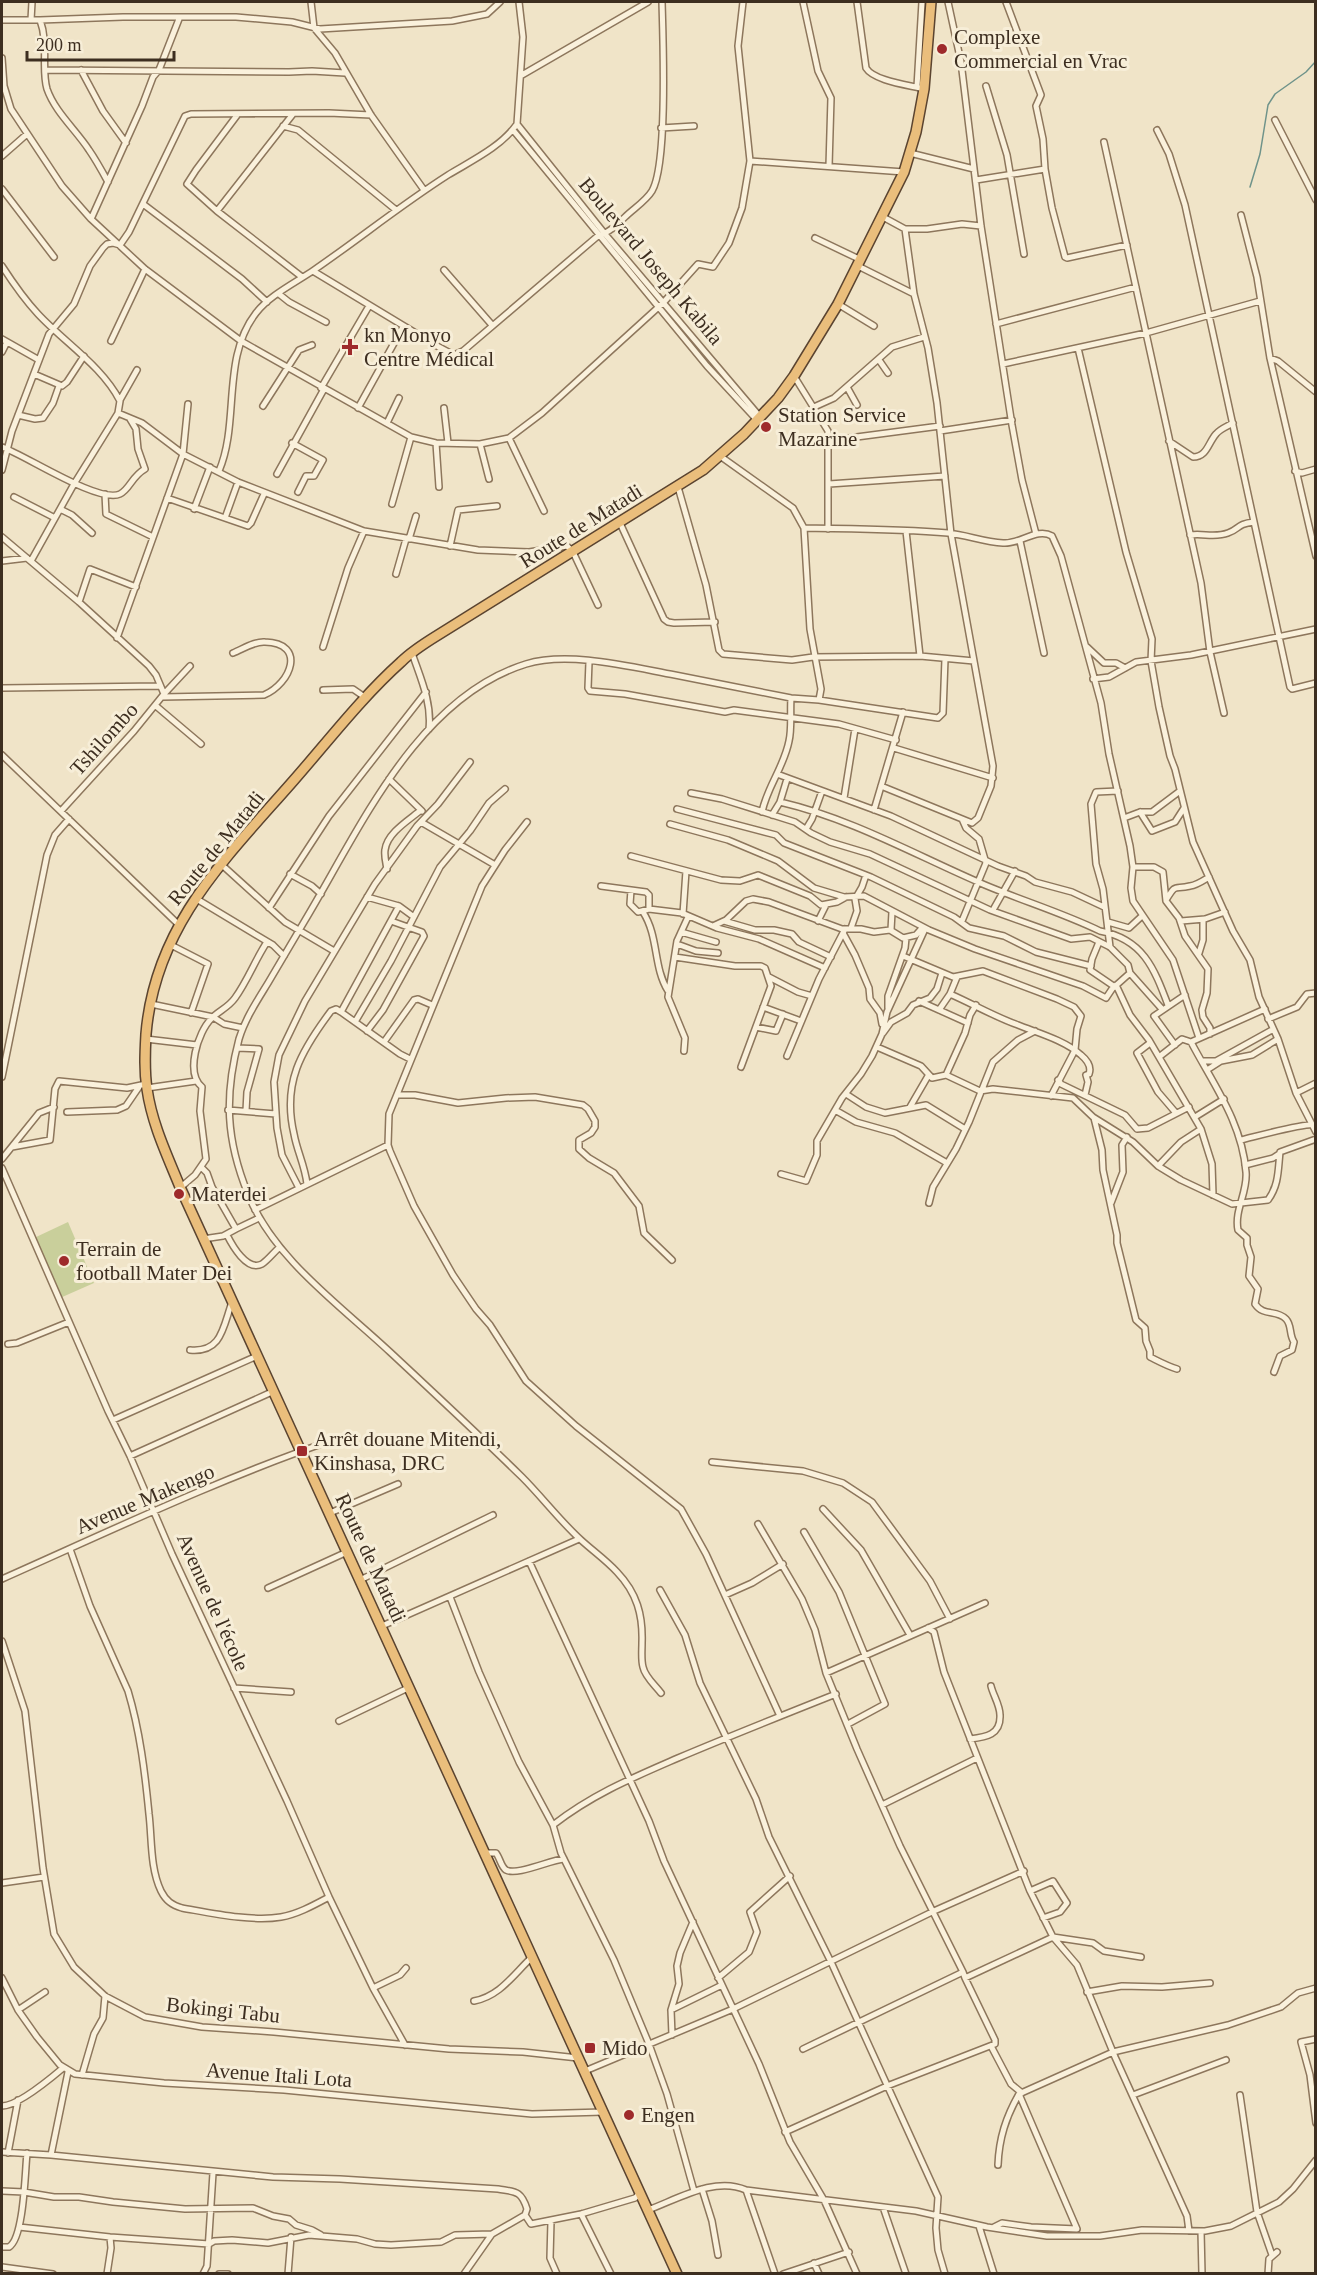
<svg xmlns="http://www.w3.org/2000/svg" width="1317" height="2275" viewBox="0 0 1317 2275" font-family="'Times New Roman',serif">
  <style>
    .green { fill: #c9cf9b }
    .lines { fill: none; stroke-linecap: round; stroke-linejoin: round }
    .stream { stroke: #6f938a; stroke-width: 1.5 }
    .minor-casing { stroke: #8d765c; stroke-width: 8 }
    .trunk-casing { stroke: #5b4430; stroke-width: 12 }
    .minor { stroke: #faf1dc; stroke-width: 5 }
    .trunk { stroke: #eabe7c; stroke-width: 9 }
    .poi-dot { fill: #9e2a2b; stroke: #f7eed8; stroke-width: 2 }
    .labels { text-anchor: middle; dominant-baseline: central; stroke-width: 6; stroke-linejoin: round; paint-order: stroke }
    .poi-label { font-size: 21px; fill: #3d2e20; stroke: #f7eed8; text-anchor: start }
    .street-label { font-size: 21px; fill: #3d2e20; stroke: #f7eed8 }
  </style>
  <rect width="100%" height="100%" fill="#f0e4c8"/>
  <path class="green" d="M68,1222l26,61 -34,15 -26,-60z"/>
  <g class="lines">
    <path class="stream" d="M1250,187l10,-33 8,-49 7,-11 31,-22 10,-11"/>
    <g class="minor-casing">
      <path id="minor" d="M311,2l3,26 21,25 36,62 53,75
        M803,2l15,69 13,27 -2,68
        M857,2l9,66c8,13 43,17 58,21
        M948,2l13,60 20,164 31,199 10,55 14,54
        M1006,2l35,93 -5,11 7,33 2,30 7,39 13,49 2,1 60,-13
        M2,20h38c9,24 1,49 7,69 8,23 29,41 42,61 7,10 13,21 19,32
        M31,20l1,-18
        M40,20l83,-3h113l56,5 28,7 132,-8 35,-7 13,-12
        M2,58l2,28 7,23 51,77 29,33 54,50 96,72 170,96 25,6 44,1 29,-6 33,-25 121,-110 35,-39 15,3 16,-24 13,-35 8,-47 -12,-115 5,-44
        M46,70l243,2 23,-1 33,2
        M81,70l22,41 23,32
        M522,75l126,-73
        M986,86l21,69 17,99
        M917,87l5,-85
        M238,114l-42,56 -9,14 30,27 85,66
        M1275,120l41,80
        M517,124l88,110 156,184
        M283,126l15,4 98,80
        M661,128l33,-2
        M513,130l194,236 50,54
        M1157,130l12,24 16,51 105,482 2,2 24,-6
        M1104,142l97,441 9,69 14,61
        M910,153l64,16
        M2,156l25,-22
        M750,161l154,11
        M976,180l69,-11
        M2,189l52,68
        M143,204l99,75 25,23
        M217,211l76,-97
        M1241,215l16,62 13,81 46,198
        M883,217l22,12h22l35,-5 19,2
        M91,219l51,-113 11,-29 6,-7 20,-51
        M815,238l46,22
        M2,266c11,17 22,33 36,48 27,29 64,52 82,87l-2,12 -44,71 -43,77
        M858,266l56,28
        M444,270l48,55
        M313,271l124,75 17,9 9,-4 136,-116c10,-2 19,-11 26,-18 8,-8 21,-16 27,-26 16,-27 11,-153 10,-189
        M279,294l10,8 37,20
        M838,304l36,22
        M996,324l140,-37
        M2,339l37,21
        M111,341l34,-72
        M1078,348l48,204 26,87 -1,22 8,46 11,49 5,13 18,73 40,89 17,29 9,37 19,42 18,54 20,39
        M2,352l5,-10
        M1270,358l8,3 38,31
        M879,360l9,13
        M1003,364l143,-31 114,-32
        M34,374l28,12 5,-4 17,-26
        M794,376l34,55v98
        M847,387l10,18
        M321,388l48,-82
        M120,400l17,-30
        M263,406l36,-56 13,-5
        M814,407l20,-9 58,-51 32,-10
        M358,408l45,-81
        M444,408l4,35
        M118,413l24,10 41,31 55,28 126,49 114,19 51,2 38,-6 6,6 25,53
        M18,415l17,4 8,-1 10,-15 6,-17
        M387,423l12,-25
        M940,431l72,-11
        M509,438l35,73
        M849,438l91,-12
        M1169,441l24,16c14,0 15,-14 23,-23 4,-5 12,-8 17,-11
        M292,443l31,17 -9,16h-8l-8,16
        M436,443l3,44
        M480,444l9,35
        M2,447c23,8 97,57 118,47 10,-5 12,-18 25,-25l-7,-20 -2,-20 -6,-10
        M720,456l73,52 11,20c48,1 96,1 144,5 19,2 36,9 55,10 16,2 34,-16 49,-7l9,20 40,147 8,51 21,92 3,21 -2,21 2,13 40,59 26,78
        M2,470l10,-39 37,-97 25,-30 16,-38 13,-18 4,-4 6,-1 7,2 9,-13 56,-116 6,-2 138,-1 42,2
        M219,471c21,-49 2,-113 37,-158 14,-18 39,-30 58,-43 45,-31 87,-65 134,-95 23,-14 53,-28 69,-51l6,-87 -4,-35
        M1295,471l7,2 14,-4
        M277,474l47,-85
        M829,484l116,-8
        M678,487l28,98 13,65 4,4 69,6 21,-3 107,-1 54,5
        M105,494l1,20 47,23
        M14,497l41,21
        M167,498l81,28 3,-3 13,-29
        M392,504l19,-67
        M60,509l12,6 20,18
        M194,509l16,-42
        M225,518l13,-36
        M620,523l44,96 4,3 6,1 41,-1
        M804,528l6,101 11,60 -2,11
        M906,531l14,125
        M1190,535c13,-2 25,3 38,-2 12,-4 8,-9 26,-11
        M2,537l77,65 70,64 7,9 8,19 -30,37 -73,80
        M409,539l7,-23
        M1020,541l24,112
        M450,546l8,-36 39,-4
        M2,561l25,-3
        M396,574l10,-35
        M79,602l11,-33 46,18
        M117,638l66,-184 5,-50
        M323,647l25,-79 16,-37
        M1087,647l17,16h12l9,5
        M412,653c8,24 20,49 17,76
        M589,662l-1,26 2,3 35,3 100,18 9,-2 105,14 57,16
        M1093,679l16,-2 27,-15 55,-7 125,-26
        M2,688l158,-2
        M323,690l30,-1 13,9
        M164,694l26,-28
        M162,697l102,-2c27,-11 43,-52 1,-53 -10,-1 -22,7 -32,11
        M156,706l45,38
        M894,748l99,30
        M2,755l176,169
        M777,774l114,42 107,50 28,10 9,6 37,10 32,15
        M389,779l33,32
        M881,786l91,37 6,-5 13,-32 2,-20 -42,-232 -14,-131 -9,-55 -14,-54 -9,-65
        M691,793l31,6 73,23 16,11 19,9 40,12 120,56 81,29 19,-2 20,10 18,18 2,8 32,36
        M844,798l11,-69
        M780,802c73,17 137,54 205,83 38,16 78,28 115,46 43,8 54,37 68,74
        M677,809l99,26 8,8 87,34 83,40 15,11 35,8 32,16 55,14
        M874,810l29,-98
        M762,812c5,-25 22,-45 27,-71 3,-12 1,-30 2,-43
        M1140,812l12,19 23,-9 9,-14
        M772,815l8,-13 7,-23
        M1124,818l16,-6h12l28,-21
        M962,819l4,9 13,11 7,24 -24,58
        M421,822l74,43
        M527,822l-22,28 -23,36 -93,228 -1,31 2,6 24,55 39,69 23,34 14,16 36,56 50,45 105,83 25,45 74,162
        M670,824l58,16 50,21 36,27 30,9 20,-1 65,34 46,19 108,37 23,12 6,-9 18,-16
        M806,829l6,-10 10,-28
        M631,856l90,24 19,1 18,-6 52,21 11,9 16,-3 9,-5
        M222,865l63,57 49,29
        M1133,867h21l9,5 3,29 13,17 6,18 23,33 -1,24 -5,17 1,7 7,11v6
        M387,869c-1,-6 -3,-13 -2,-19 2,-17 24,-30 36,-40
        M290,874l22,12 9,8
        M601,886l45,6 3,3v14
        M631,890l-1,14 8,8 11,-3 33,4 35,15 42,11 66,29
        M367,897l32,9 15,11
        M195,898l78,47 11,11
        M1166,900c11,-18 8,-10 24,-14 7,-1 14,-6 19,-9
        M269,908l60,-92 97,-124
        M993,910l22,-39
        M643,912c16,25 10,55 25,79
        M683,914l3,-43
        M724,921l31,9h19l18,4 7,8 32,15
        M818,921l8,-16
        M1181,921l24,-2 20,-7
        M1108,922l21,6 13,-12
        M713,926l13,-6 20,-19 7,-2 16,3 73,27h19l13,3 16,-2 13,8 13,-3 7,-8
        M851,928l6,-17 -2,-12 7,-12 4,-12
        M891,930l1,-18
        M681,932l35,10
        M843,933l12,22 14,33 1,11 10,14 2,11
        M1099,942l-7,17 -2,11 25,17
        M169,944l39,20 -17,49
        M677,944l19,7 22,2
        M1110,947l-7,-58 -7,-25 -5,-60 5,-12 22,-1
        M1199,953l4,-13v-20
        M903,956l50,21 30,-6 74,28 17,8 7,9 -4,13 -2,21 -24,46
        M675,957l60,9h26l4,2 6,18 -30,81
        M769,977l29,15 14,4
        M1116,985l14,30 19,25 52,89 11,35 1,31
        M950,994c23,10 45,23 68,31 20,8 46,15 63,30 6,5 11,11 8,19l-3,1 2,7 -3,13
        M919,1001l49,22
        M151,1004l62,13 11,7 19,4
        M763,1007l38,14
        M888,1008v-12l17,-48 1,-10
        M939,1010l11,-16 7,-17
        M341,1012l58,-106
        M1268,1019l29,-12 10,-13 9,-1
        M355,1022l36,-61 49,-94 30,-36 19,-28 16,-14
        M756,1027l20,4 7,-17
        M367,1031l16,-21 41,-74 -2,-4 -31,-11
        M883,1033l8,-11 16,-9 6,-8 17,-7 7,-9 5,-16
        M146,1039l51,6
        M384,1042l30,-42 4,-1 14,6
        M1191,1042c22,42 51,80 55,130 2,20 -12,38 -8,58l9,8v7l4,12 -2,19 9,13 -3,15c9,13 21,5 31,15 6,6 3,16 8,23l-2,8 -12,6 -6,16
        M1150,1043l-13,10 21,39 18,21
        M1175,1045l-21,-29 31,-21
        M877,1047l44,19 11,12 14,-3 34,16 13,-2 80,9 20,19 40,25 25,24 23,14 51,24 36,-4c11,-15 10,-30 12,-48l36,-13
        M237,1048l22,1 -12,43 -1,19
        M684,1051l1,-13 -17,-41 9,-56 11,-24
        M787,1056l32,-77 26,-50
        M1159,1057l23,-18 9,3 74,-33
        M1202,1061h14l56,-31
        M1207,1070l14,-9 31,-6 26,-16
        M946,1075l19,-42 5,-18 6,-10
        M2,1077l45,-222 8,-20 14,-16
        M1058,1080l3,4 64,31 12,14 11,-1 41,-21
        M147,1088l49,-7
        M1296,1093l20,-10
        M846,1094l20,13 19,6 41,-8 39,24
        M397,1095h18l43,8 48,-5 29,-1 48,8 5,4 7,12v6l-4,6 -12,7v9l10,9 25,15 25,33 5,27 28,27
        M910,1107l18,-31
        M228,1110l48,4
        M835,1110l21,12 39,11 52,30
        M67,1112l50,-2 9,-4 13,-19
        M1195,1117l29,-18
        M1094,1118l8,32 1,20 14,65v8l19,77 9,8 1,13 4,10v6c10,5 17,9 27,12
        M1241,1140c13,-3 66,-18 75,-15
        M12,1147l38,-7 5,-51 4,-8 68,7 19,-4
        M2,1159l37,-46 15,-6
        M1245,1165l28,-7 6,-4
        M1158,1166l23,-24 20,-13
        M201,1167l6,6 5,14 24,42 -13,7 -20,3
        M2,1168l106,243 22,45 42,98 115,247 42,96 44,91 32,57
        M781,1174l25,7 11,-26v-14l25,-43 19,-24 11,-18 10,-22 5,-22 38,-83
        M307,1184c-2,-18 -10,-33 -13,-50 -12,-51 7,-83 37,-123l5,-2 5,3 59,42 10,5
        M181,1187l14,-12 11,-16 -6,-48 2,-24c-17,-14 -4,-55 9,-68 7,-8 17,-11 24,-21 13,-18 20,-38 32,-56
        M299,1188l-17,-33 -5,-27 -3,-46 5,-27 26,-54 70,-117 42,-58 21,-22 32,-42
        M929,1203l4,-16 23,-38 13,-27 24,-60 25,-22 17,-9
        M1111,1203l12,-31 -1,-27 5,-8
        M255,1210l133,-65
        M236,1229l23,-11
        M227,1235c5,10 20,37 35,29 6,-4 12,-12 18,-17
        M8,1344l9,-1 52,-21
        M190,1350c32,3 33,-23 42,-48
        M113,1420l144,-64
        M130,1456l144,-65
        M712,1462l91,9 40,12 29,19 58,79 20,38
        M823,1509l38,41 49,85
        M330,1513l68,-29
        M758,1524l44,75 13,31 11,43 31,76 43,97 63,126
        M804,1532l35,60 46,112 -37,20
        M70,1549l20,57 38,85c12,40 17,82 21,123 3,25 1,54 12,77 5,10 11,14 21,17 29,5 70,14 99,9 17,-3 33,-12 48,-20
        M529,1561l120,260 15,40 95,203 31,78 34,58 33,74
        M2,1579c108,-48 221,-102 334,-140
        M360,1580l133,-65
        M268,1588l79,-36
        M660,1590l25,45 15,48 56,116 13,38 62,125 107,235 -2,31 2,22 7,24
        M725,1595l27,-12 31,-19
        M450,1597l29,75 40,90 34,63 8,28 53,107 35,84 18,50 27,97
        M382,1626l197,-87
        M928,1628l6,4 10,40 86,219 23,46 24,28 38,92 72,159 2,15
        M2,1641l23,70 18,157 11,66 20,33 31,29 40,21 57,10 72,5 175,17 74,3 55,6
        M826,1673l159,-70
        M234,1688l57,4
        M661,1693c-6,-8 -16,-16 -18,-26 -2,-7 -1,-16 -1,-24 1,-28 -5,-50 -25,-71 -11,-12 -24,-21 -36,-32 -21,-19 -39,-43 -59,-63 -44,-43 -88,-84 -132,-125 -49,-46 -117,-94 -142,-158 -22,-54 -24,-98 -9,-155 6,-20 18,-38 29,-56 12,-20 24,-41 36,-61 55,-91 112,-224 222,-258 43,-13 105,3 149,11 39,8 77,15 116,23l28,2 119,18 5,-5 2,-54
        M339,1721l71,-34
        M970,1739c16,-2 31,-4 30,-24 0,-10 -7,-20 -9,-29
        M882,1805l95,-47
        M553,1825c40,-31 79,-47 125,-67 52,-22 105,-43 158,-64
        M486,1853h10c4,5 5,14 10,17 11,6 44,-10 58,-11
        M2,1883l42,-6
        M1030,1891l23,-10 14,22 -7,9 -17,6
        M2,1978l16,32 19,27 23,28 15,9 89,9 120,7 248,24 71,-2
        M718,1978l31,-26 8,-20 -7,-20 40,-36
        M373,1988l27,-13 6,-7
        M1087,1992l35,-6 40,1 48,-4
        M474,2001c26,-5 39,-26 58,-44
        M18,2010l27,-18
        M671,2010l8,-26 -2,-18 3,-13 13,-31
        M672,2035l-1,-25 51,-25
        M1316,2039l-15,3 9,33 6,48
        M991,2046l20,38 11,9
        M803,2049l160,-77 2,6 88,-41 40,6 11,8 37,6
        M585,2071l148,-62 201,-98 90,-40
        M82,2075l12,-41 9,-16 2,-22
        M1133,2095l93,-35
        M1240,2095l17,117 15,43
        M2,2106c16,0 48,-27 61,-38
        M785,2132l102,-46 108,-42v-4l-30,-62
        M2,2152l49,3 222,22 67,2 158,10c17,3 23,1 29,20l-2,6 6,9 50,-10 54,-16 5,-5
        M8,2153l10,-53
        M51,2155l17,-83
        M998,2165c1,-27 8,-48 21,-71l94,-42 115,-27 53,-18 17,-14 18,-5
        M702,2189l10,32 6,34
        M746,2190l29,84
        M2,2191l22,1 30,5h25l34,5 72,7 68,-1 20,8 16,3 7,6 16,5 9,5
        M883,2207l23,67
        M648,2210c30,-11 67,-34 98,-20l170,21 71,16 60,9h53l42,-6 63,1 26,-5 48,-24 14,-13 23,-29
        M581,2214l30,60
        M551,2221l-1,37 7,16
        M979,2226l15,48
        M19,2227l91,10 99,7 5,-3 18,-1 36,3 41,-8 48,4 18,5 16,1 50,-3 14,-7 37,-1
        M994,2227l8,-4 29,4 46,2 -58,-135
        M1201,2231l1,43
        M2,2247h7c15,-9 16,-75 18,-94
        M814,2263l5,11
        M2,2267l51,7
        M107,2274l4,-26 -1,-11
        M203,2274l4,-8 6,-93
        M219,2274h9
        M288,2274l3,-37
        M464,2274l28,-40 33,-19
        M783,2274l66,-22
        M1268,2274l1,-15 8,-7"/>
    </g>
    <g class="trunk-casing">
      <path id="trunk" d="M677,2274l-497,-1087c-13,-32 -28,-63 -33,-98 -3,-19 -2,-36 -1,-55 9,-109 80,-176 148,-254 35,-40 68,-83 107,-118 11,-11 24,-19 37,-27l265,-165 41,-36 34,-36 16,-22 44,-72 66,-132 12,-40 8,-43 7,-87"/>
    </g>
    <use href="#minor" class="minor"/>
    <use href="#trunk" class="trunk"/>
  </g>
  <g class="poi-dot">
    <circle cx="942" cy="49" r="6"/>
    <path d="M347 338h6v6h6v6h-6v6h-6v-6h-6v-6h6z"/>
    <circle cx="766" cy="427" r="6"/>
    <circle cx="179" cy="1194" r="6"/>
    <circle cx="64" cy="1261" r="6"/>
    <rect x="296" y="1445" width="12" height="12" rx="3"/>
    <rect x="584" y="2042" width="12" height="12" rx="3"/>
    <circle cx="629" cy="2115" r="6"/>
  </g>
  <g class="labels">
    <g class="poi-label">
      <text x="954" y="37">Complexe<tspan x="954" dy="24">Commercial en Vrac</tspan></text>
      <text x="364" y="335">kn Monyo<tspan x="364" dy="24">Centre Médical</tspan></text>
      <text x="778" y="415">Station Service<tspan x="778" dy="24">Mazarine</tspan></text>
      <text x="191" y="1194">Materdei</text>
      <text x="76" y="1249">Terrain de<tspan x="76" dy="24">football Mater Dei</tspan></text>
      <text x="314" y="1439">Arrêt douane Mitendi,<tspan x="314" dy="24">Kinshasa, DRC</tspan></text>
      <text x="602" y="2048">Mido</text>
      <text x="641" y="2115">Engen</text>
    </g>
    <g class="street-label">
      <text transform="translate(651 261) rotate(50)">Boulevard Joseph Kabila</text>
      <text transform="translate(581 526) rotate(-32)">Route de Matadi</text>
      <text transform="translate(104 739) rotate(-48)">Tshilombo</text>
      <text transform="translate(216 848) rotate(-51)">Route de Matadi</text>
      <text transform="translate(145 1499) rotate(-23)">Avenue Makengo</text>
      <text transform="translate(371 1558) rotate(65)">Route de Matadi</text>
      <text transform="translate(213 1602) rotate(66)">Avenue de l'école</text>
      <text transform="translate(223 2010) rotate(6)">Bokingi Tabu</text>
      <text transform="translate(279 2075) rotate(4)">Avenue Itali Lota</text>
    </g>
  </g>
  <rect width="1317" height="2275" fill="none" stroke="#3d2e20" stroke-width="6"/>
  <path d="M27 51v9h147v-9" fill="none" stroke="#3d2e20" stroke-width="3"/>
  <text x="36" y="51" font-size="18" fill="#3d2e20" stroke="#f7eed8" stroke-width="4.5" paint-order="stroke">200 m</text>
</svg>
